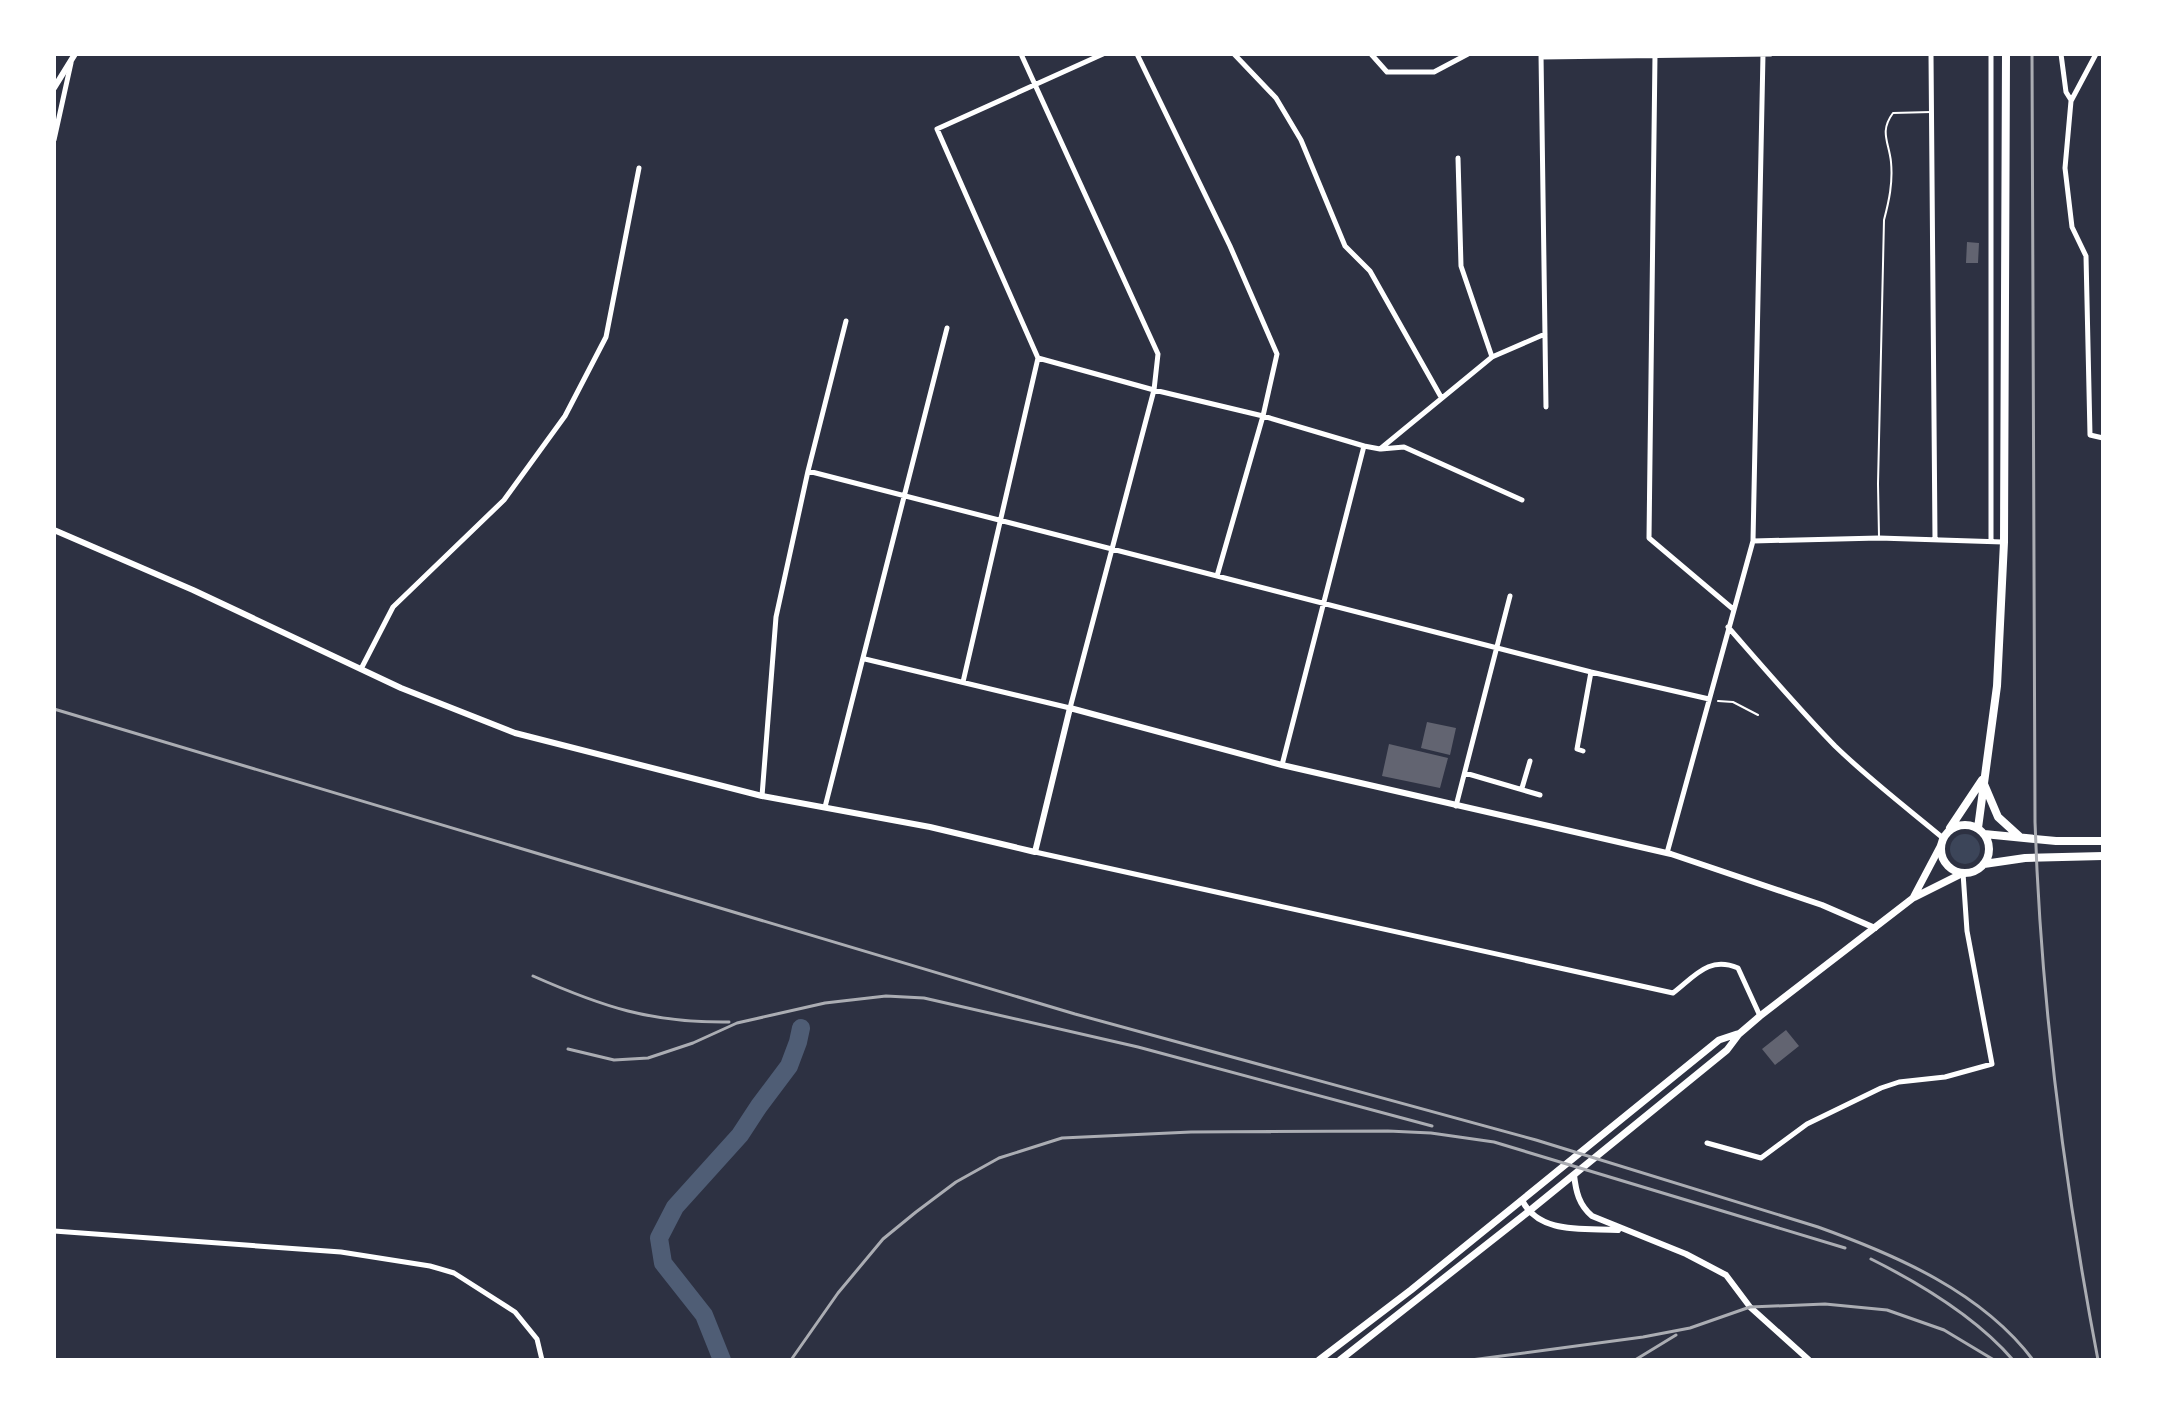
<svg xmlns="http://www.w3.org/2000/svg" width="2157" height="1414" viewBox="0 0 2157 1414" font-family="'Fira Sans',sans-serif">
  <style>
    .green { fill: #3c4559 }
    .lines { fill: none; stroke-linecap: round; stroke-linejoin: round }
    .river { stroke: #4f5d75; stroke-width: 18 }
    .building { fill: #626471 }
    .path { stroke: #fff; stroke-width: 2 }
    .service { stroke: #fff; stroke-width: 2 }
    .minor { stroke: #fff; stroke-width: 5 }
    .tertiary { stroke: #fff; stroke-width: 6 }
    .secondary { stroke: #fff; stroke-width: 7 }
    .trunk { stroke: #fff; stroke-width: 8 }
    .rail { stroke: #abadb3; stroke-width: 3 }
  </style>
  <rect width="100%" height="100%" fill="#2d3142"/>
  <path class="green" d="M1950 849a15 15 0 1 1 30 0a15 15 0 1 1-30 0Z"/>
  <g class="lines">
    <path class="river" d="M722,1360l-18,-45 -41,-52 -4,-25 16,-31 65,-72 19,-29 30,-40 9,-24 3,-14"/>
  </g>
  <path class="building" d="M1967,242l12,1 -1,20h-12z
    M1427,722l29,6 -6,27 -29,-7z
    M1389,744l59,14 -8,30 -58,-12z
    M1786,1030l13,16 -24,19 -13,-16z"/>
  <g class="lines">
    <path class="path" d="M1718,701l15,1 25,13"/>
    <path class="service" d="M1879,536l-1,-52 6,-264c5,-19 9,-37 7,-58 -2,-20 -12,-30 2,-49l38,-1"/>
    <path class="minor" d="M1137,54l93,192 47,108 -14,62 -46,160
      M1234,54l42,44 25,42 44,106 25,25 71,126
      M1371,54l16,18h47l34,-18
      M1541,54l5,353
      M1931,54l4,485
      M1991,54v487
      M2061,54l5,38 5,8
      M2096,54l-25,47 -6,67 7,59 14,29 4,179 13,3
      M1655,55l-6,483 84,71
      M1541,57l230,-3
      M54,140l17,-77
      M1458,158l3,108 31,91
      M1038,358l116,32 109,26 101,30
      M1381,449l23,-2 118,53
      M808,471l783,201 118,27
      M1753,541l126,-3 124,4
      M1728,627c35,40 70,81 107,119 34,33 72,62 108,92
      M865,659l205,49 84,-318 4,-36 -137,-300
      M361,669l32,-62 111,-107 61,-84 41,-79 33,-169
      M963,682l75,-324 -101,-229 166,-75
      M1583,751l-6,-2 14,-77
      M1282,765l82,-319 16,3 112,-92 53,-23
      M1465,773l75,22
      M1522,788l8,-27
      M762,796l14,-179 32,-146 38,-150
      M1456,806l54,-210
      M825,807l122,-479
      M1035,852l638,141c23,-18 36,-37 65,-25l22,48
      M1667,853l86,-312 10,-487
      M1707,1143l54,15 46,-34 74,-36 18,-6 46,-5 47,-13 -25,-133 -4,-58
      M54,1231l287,21 89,14 24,7 61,39 22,27 5,21"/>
    <path class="tertiary" d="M54,88l21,-34
      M54,530l139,60 208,98 114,45 247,63 168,31 105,25 35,-144 212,57 389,89 151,51 53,23
      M1574,1175c2,17 5,30 18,41l94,38 40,21 24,32 59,53
      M1522,1200c17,35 63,28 96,30"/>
    <path class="secondary" d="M1915,897l48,-24
      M1319,1360l92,-70 308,-250 18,-6
      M1340,1360l188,-148 199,-162 12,-16 21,-18 153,-118 28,-53"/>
    <path class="trunk" d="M1984,784l14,33 22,20
      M1941 849a24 24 0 1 1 48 0a24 24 0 1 1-48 0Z
      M1950,828l32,-48
      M1978,828l19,-142 7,-144 2,-488
      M1984,834l72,7h47
      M1984,864l41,-6 78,-2"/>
    <path class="rail" d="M2032,54l3,768c6,181 29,360 63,538
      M54,709l1021,305 461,126 282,87c78,28 164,65 215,133
      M533,976c70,31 118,47 196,46
      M568,1049l46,11 34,-2 45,-15 44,-20 88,-20 61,-7 38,2 214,49 294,79
      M1871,1259c50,25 105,58 142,101
      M791,1360l47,-67 45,-54 33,-27 40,-30 43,-24 63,-20 129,-6 197,-1 43,2 63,9 351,106
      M1471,1360l172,-23 47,-9 60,-21 75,-3 62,6 57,20 50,30
      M1635,1360l41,-25"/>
  </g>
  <rect width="2157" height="1414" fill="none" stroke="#ffffff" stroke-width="112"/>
</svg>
